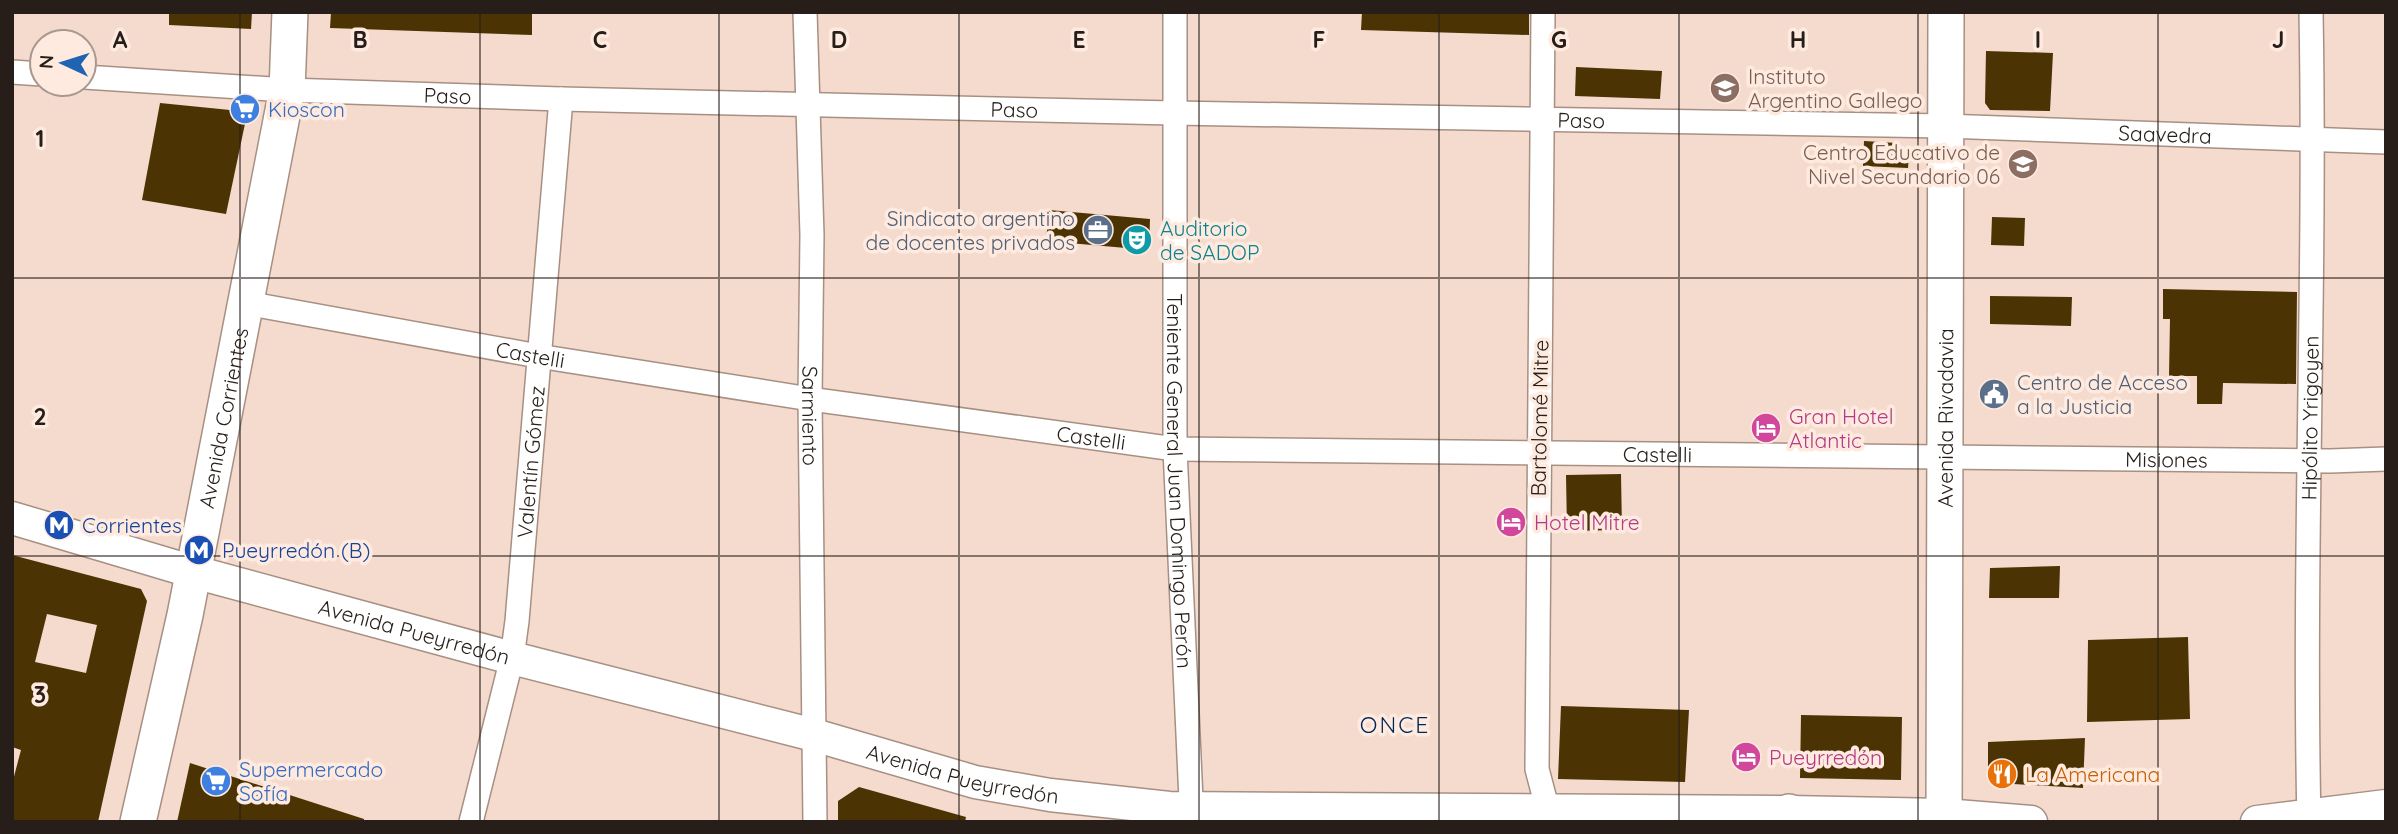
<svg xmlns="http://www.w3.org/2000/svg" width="2398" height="834" viewBox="0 0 2398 834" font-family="Quicksand,sans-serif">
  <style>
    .building { fill: #4c3304; fill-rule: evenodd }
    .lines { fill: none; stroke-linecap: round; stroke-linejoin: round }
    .minor-casing { stroke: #a79083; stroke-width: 26 }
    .secondary-casing { stroke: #a79083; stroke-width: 35 }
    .primary-casing { stroke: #a79083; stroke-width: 38 }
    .minor { stroke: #fff; stroke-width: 23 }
    .secondary { stroke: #fff; stroke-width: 32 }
    .primary { stroke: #fff; stroke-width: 35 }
    .grid { fill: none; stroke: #271e19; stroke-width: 2; stroke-opacity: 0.55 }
    .labels { text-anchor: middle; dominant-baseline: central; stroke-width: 7; stroke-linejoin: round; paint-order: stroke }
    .education-label { font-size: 21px; fill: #785e54; stroke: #feeadf; text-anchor: start }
    .street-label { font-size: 21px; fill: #271e19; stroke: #feeadf }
    .shop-label { font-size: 21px; fill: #366cbe; stroke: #feeadf; text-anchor: start }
    .service-label { font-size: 21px; fill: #4e5e75; stroke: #feeadf; text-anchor: end }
    .culture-label { font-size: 21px; fill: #0d838f; stroke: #feeadf; text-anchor: start }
    .hotel-label { font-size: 21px; fill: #b23c85; stroke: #feeadf; text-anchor: start }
    .transit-label { font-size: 21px; fill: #164399; stroke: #feeadf; text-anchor: start }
    .food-label { font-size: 21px; fill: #c56008; stroke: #feeadf; text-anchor: start }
    .neighbourhood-label { font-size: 23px; letter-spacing: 2px; fill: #002759; stroke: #feeadf }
    .grid-label { font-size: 23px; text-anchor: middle; font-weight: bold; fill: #271e19; stroke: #feeadf; stroke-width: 7; stroke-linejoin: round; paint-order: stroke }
  </style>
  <rect width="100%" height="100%" fill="#f4dbce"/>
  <path class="building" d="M169,12h83l-1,17 -82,-4z
    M331,12h201v23l-202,-7z
    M1362,12h167v23l-168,-5z
    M1986,51l67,2 -3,58 -60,-1 -5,-7z
    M1576,67l86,4 -2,28 -85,-3z
    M160,103l80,8 6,8 -20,95 -84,-14z
    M1864,141l33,2 12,11 -1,14 -45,-2z
    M1049,210l101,9 -1,31 -103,-9z
    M1992,217l33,1 -1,28 -33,-1z
    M2163,289l134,3 -1,92 -73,-1 -1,21h-25v-28h-28l1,-57h-7z
    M1990,296l82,1 -1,29 -81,-2z
    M1621,474l1,56 -55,1 -1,-56z
    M12,555l129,34 6,12 -49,221h-86v-38l9,-34 -9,-3zM47,614l50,11 -11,48 -51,-11z
    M2060,566l-1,32h-70l1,-30z
    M2188,637l2,82 -103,3 1,-82z
    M1561,706l128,4 -4,72 -127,-3z
    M1801,715l101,2 -1,63 -101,-2z
    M2085,738l-2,50 -86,-5 -9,-6v-35z
    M190,763l174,56v3h-187z
    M859,787l107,30 -1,5h-127v-21z"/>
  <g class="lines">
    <g class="minor-casing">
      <g id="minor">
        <path id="s1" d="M805,12l7,223 -2,164 5,423"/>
        <path id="s2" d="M1175,12v437l17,373"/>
        <path d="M1543,12l-6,757 11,42"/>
        <path d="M12,72l30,2"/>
        <path id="s3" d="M84,77l203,13 274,9 613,14 771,13 441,16"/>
        <path id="s4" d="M246,303l292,53 272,43 365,50 1155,12 56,-2"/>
        <path id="s5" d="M471,822l41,-164 5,-37 44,-522"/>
        <path id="s6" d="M2309,822c-6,-270 7,-540 2,-810"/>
      </g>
    </g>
    <g class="secondary-casing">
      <g id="secondary">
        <path id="s7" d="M12,518l175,52 325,88 302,77 161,47 75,13 119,13 620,4 155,3 87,7"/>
        <path d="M2257,822l129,-16"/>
      </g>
    </g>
    <g class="primary-casing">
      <g id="primary">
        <path d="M1789,812l22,10"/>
        <path id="s8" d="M138,822l47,-207 102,-525 3,-78"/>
        <path id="s9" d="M1944,822l2,-810"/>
      </g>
    </g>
    <use href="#minor" class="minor"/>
    <use href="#secondary" class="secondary"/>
    <use href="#primary" class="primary"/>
  </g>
  <path class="grid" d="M240,12v810M480,12v810M719,12v810M959,12v810M1199,12v810M1439,12v810M1679,12v810M1918,12v810M2158,12v810M12,278h2374M12,556h2374"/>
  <defs>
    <g id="school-disc" transform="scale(1.575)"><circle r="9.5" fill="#8d6e63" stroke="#feeadf"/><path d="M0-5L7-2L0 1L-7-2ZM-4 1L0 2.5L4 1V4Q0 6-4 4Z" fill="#fff"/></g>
    <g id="supermarket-disc" transform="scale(1.575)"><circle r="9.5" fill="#3f7fe0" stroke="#feeadf"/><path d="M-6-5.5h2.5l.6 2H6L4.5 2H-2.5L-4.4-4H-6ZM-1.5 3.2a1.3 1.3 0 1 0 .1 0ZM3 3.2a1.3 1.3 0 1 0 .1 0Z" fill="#fff"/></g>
    <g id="office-disc" transform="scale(1.575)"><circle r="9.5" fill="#5c6f8a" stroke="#feeadf"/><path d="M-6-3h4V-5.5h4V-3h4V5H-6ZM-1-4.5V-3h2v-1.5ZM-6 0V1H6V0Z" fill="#fff"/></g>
    <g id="theatre-disc" transform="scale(1.575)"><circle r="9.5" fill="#0f9aa8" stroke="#feeadf"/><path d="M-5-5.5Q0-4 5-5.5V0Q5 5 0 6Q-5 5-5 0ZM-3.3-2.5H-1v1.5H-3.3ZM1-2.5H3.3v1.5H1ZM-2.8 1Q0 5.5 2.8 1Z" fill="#fff"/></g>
    <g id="civic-disc" transform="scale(1.575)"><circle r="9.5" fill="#5c6f8a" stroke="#feeadf"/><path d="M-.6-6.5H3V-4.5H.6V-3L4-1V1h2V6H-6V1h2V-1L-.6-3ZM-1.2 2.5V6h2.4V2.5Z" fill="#fff"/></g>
    <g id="hotel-disc" transform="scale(1.575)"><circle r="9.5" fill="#d1479c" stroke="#feeadf"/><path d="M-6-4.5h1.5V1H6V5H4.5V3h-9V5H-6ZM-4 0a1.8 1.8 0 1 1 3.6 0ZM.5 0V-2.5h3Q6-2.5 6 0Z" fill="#fff"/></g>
    <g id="metro-disc" transform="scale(1.575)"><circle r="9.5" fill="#1a4fb4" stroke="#feeadf"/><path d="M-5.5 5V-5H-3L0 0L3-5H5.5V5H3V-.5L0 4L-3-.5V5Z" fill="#fff"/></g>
    <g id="restaurant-disc" transform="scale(1.575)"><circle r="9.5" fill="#e8710a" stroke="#feeadf"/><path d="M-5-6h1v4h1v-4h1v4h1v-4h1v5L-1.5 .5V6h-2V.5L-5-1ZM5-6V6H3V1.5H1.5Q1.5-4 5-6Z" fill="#fff"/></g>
  </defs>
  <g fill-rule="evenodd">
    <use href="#school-disc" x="1725" y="88"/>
    <use href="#supermarket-disc" x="245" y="109"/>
    <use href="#school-disc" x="2023" y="164"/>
    <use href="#office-disc" x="1098" y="230"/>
    <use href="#theatre-disc" x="1137" y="240"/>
    <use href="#civic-disc" x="1994" y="394"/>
    <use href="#hotel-disc" x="1766" y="428"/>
    <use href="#hotel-disc" x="1511" y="522"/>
    <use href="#metro-disc" x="59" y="525"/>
    <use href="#metro-disc" x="199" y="550"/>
    <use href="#hotel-disc" x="1746" y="757"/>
    <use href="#restaurant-disc" x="2002" y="774"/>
    <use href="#supermarket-disc" x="216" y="781"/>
  </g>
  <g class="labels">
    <g class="education-label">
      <text x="1748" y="76">Instituto<tspan x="1748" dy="24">Argentino Gallego</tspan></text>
      <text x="2000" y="152" text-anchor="end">Centro Educativo de<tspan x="2000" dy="24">Nivel Secundario 06</tspan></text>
    </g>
    <g class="street-label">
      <text stroke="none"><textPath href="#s3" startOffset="364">Paso</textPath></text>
      <text stroke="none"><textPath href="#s3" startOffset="931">Paso</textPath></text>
      <text stroke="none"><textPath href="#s3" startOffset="1498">Paso</textPath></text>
      <text stroke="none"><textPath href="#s3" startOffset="2082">Saavedra</textPath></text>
      <text stroke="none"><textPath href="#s4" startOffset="289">Castelli</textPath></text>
      <text stroke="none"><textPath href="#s1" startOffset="404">Sarmiento</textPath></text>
      <text stroke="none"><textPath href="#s9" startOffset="404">Avenida Rivadavia</textPath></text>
      <text stroke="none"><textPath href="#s6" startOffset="404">Hipólito Yrigoyen</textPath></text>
      <text transform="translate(1539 418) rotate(-89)">Bartolomé Mitre</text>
      <text stroke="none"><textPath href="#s8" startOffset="413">Avenida Corrientes</textPath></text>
      <text stroke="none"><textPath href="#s4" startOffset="856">Castelli</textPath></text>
      <text stroke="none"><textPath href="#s4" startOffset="1423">Castelli</textPath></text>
      <text stroke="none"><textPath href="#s4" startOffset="1932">Misiones</textPath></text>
      <text stroke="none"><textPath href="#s5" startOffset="366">Valentín Gómez</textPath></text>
      <text stroke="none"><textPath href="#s2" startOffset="469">Teniente General Juan Domingo Perón</textPath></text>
      <text stroke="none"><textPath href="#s7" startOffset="418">Avenida Pueyrredón</textPath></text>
      <text stroke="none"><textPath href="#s7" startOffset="985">Avenida Pueyrredón</textPath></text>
    </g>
    <g class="shop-label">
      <text x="268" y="109">Kioscon</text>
      <text x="239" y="769">Supermercado<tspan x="239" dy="24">Sofía</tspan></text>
    </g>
    <g class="service-label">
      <text x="1075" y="218">Sindicato argentino<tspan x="1075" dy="24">de docentes privados</tspan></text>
      <text x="2017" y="382" text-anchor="start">Centro de Acceso<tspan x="2017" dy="24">a la Justicia</tspan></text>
    </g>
    <g class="culture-label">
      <text x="1160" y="228">Auditorio<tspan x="1160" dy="24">de SADOP</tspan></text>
    </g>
    <g class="hotel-label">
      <text x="1789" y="416">Gran Hotel<tspan x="1789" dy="24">Atlantic</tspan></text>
      <text x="1534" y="522">Hotel Mitre</text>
      <text x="1769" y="757">Pueyrredón</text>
    </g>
    <g class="transit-label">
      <text x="82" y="525">Corrientes</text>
      <text x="222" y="550">Pueyrredón (B)</text>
    </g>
    <g class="food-label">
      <text x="2025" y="774">La Americana</text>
    </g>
    <g class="neighbourhood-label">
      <text x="1395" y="724">ONCE</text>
    </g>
  </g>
  <g class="grid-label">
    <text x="120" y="48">A</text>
    <text x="360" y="48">B</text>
    <text x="600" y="48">C</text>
    <text x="839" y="48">D</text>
    <text x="1079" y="48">E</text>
    <text x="1319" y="48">F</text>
    <text x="1559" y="48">G</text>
    <text x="1798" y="48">H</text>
    <text x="2038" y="48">I</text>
    <text x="2278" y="48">J</text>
    <text x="40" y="147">1</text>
    <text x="40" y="425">2</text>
    <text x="40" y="703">3</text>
  </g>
  <rect width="2398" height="834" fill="none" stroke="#271e19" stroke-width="28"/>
  <g transform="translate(63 63) rotate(274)"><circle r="33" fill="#feeadf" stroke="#a89890" stroke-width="2"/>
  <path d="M0-5L12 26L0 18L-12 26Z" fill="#1f63b3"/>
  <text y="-10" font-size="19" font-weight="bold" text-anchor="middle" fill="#271e19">N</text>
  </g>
</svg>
